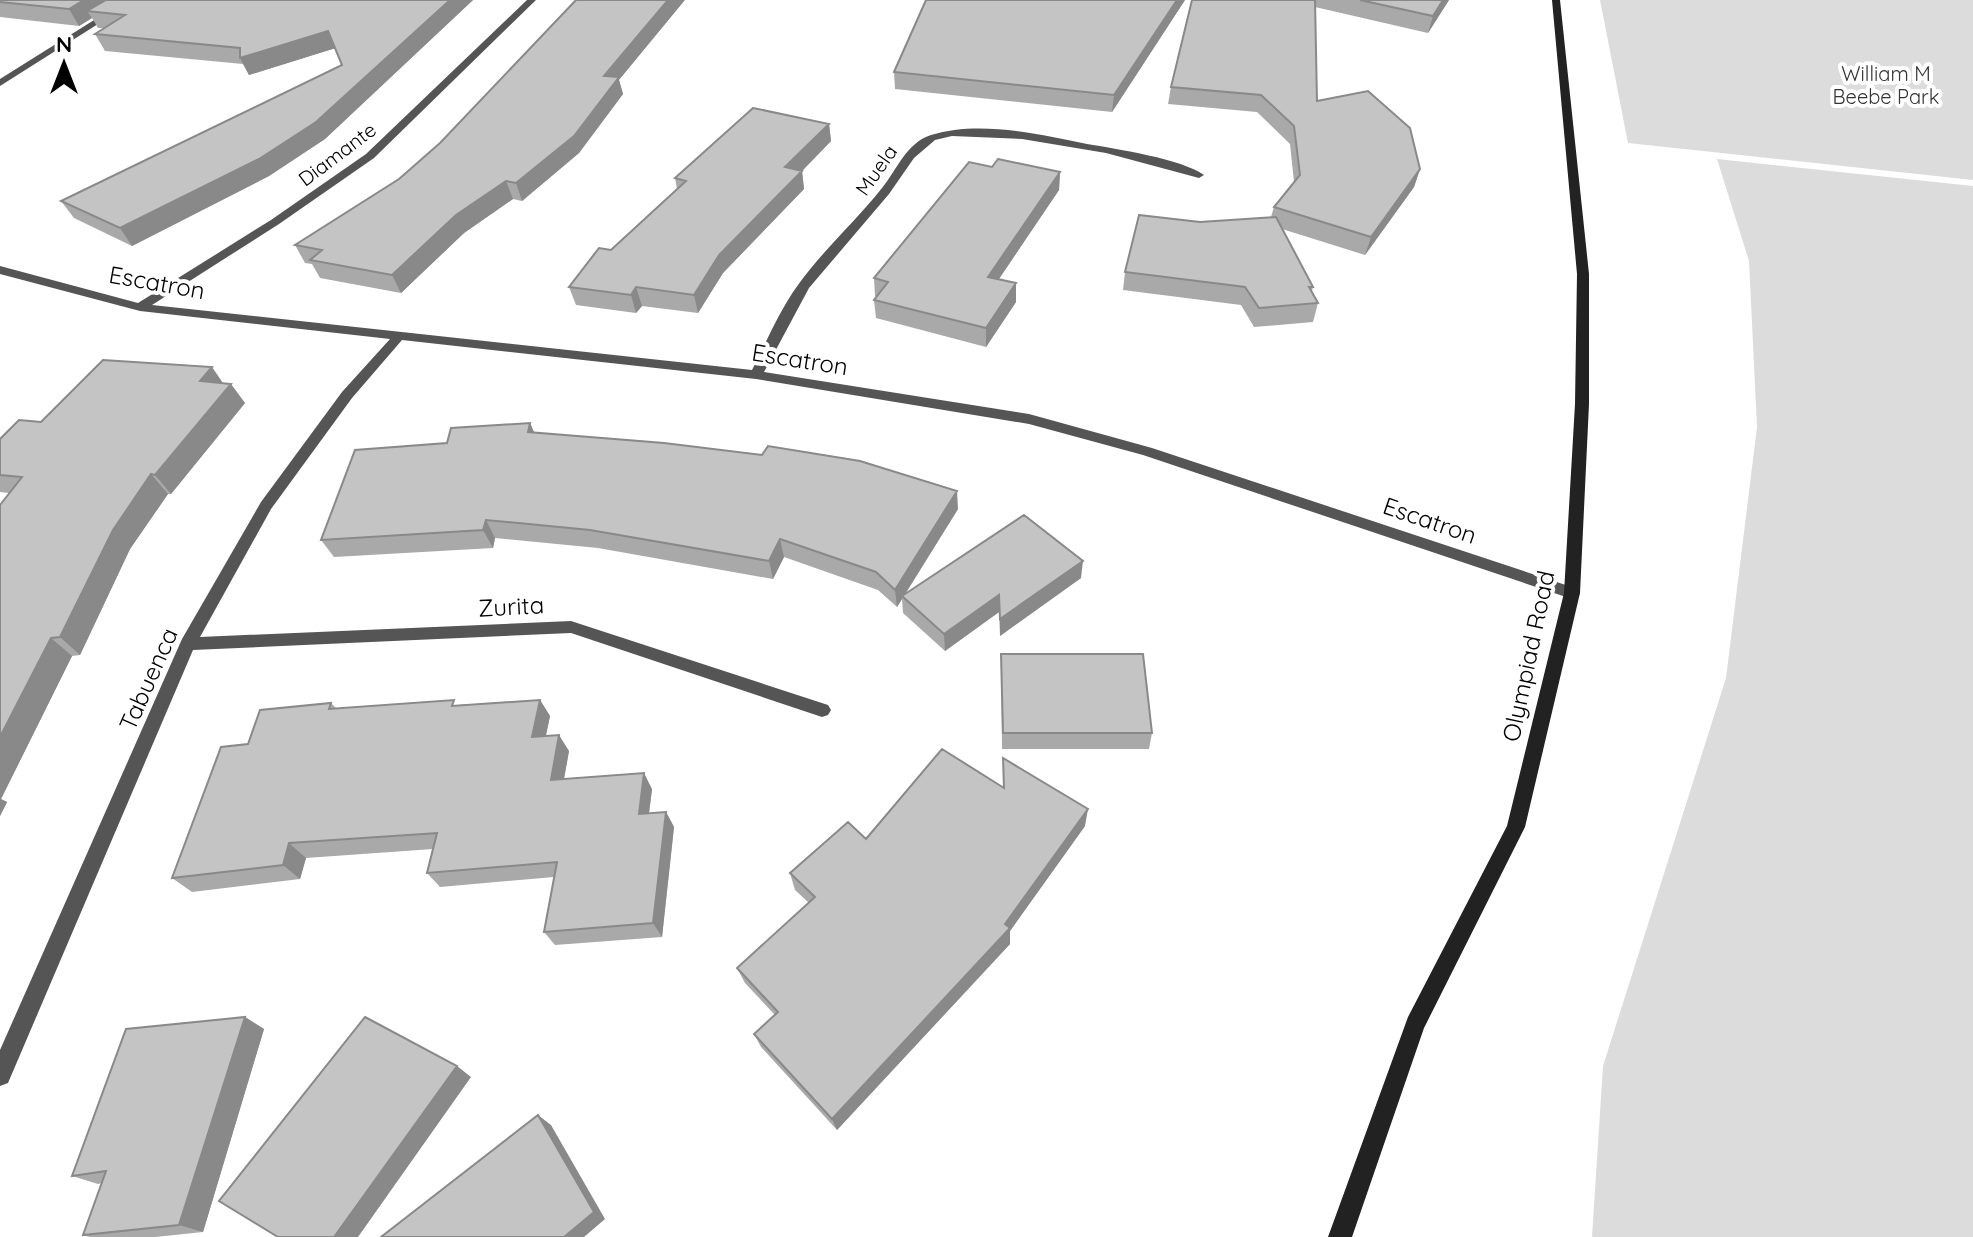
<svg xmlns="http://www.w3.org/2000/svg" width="1973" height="1237" viewBox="0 0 1973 1237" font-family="Quicksand,sans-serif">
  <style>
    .green { fill: #dcdcdc }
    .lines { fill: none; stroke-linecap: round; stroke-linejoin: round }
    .minor { fill: #555; fill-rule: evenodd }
    .secondary { fill: #222; fill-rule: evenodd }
    .wall { fill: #a9a9a9 }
    .shaded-wall { fill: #898989 }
    .building { fill: #c4c4c4; stroke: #898989; stroke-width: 2 }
    .labels { text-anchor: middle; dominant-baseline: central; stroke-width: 8; stroke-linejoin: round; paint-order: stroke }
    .far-park-label { font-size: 20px; fill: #333; stroke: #fff }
    .far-street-label { font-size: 20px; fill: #000; stroke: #fff }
    .street-label { font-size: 24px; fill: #000; stroke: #fff }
  </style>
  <rect width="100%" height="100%" fill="#fff"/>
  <path class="green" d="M1600,0h373v180l-345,-37z
    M1717,159l256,27v1051h-381l11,-171 123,-388 31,-251 -8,-166z"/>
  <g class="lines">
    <path class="minor" d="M126,0h10l-136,86v-7z
      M527,0h9l-162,158 -95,66 -127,81 600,65c15,-29 27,-59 46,-85 25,-35 58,-64 84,-97 15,-18 24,-45 49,-53 48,-15 108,-1 156,9 30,5 95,15 117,31l-5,3 -93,-25 -84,-14 -70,-3 -17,4 -21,18 -25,36 -80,94 -45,84 265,42 123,34 426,141 2,4 -2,4h-12l-423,-142 -114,-31 -273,-45 -354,-39 -50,58 -81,111 -71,128 371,-16 257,84 3,5 -3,5 -6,2 -251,-84 -378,17 -185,433 -8,3v-36l182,-411 79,-137 81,-110 48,-53 -250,-28 -140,-37v-8l138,37 133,-83 95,-66z"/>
    <path class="secondary" d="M1552,0h8l29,274v130l-9,189 -55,234 -101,201 -72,209h-24l80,-220 99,-191 57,-233 11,-189 2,-130z"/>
  </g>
  <path class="wall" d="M0,0h473l-148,139 -56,37 -137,70 -58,-28 -13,-17 281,-136 -7,-17 -86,27 -6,-11 -138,-13 -10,-17 9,-6h-6l-6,-10 -13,8 -79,-9z
    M926,0h259l-73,112 -217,-23 -1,-17z
    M1192,0h257l-21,33 -113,-26 2,94 103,68 -6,18 -49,68 -83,-26 31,58 -1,4 6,12 -5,19 -59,5 -13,-22 -118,-15 2,-18 75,-50 71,-5 3,-10 20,-25 -4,-38 -33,-32 -89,-8 3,-17z
    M619,80l4,14 -44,59 -57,48 -9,-2 -49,34 -63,60 -81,-15 -8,-14 -7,-1 -10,-18z
    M829,124l2,17 -29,30 2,18 -81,84 -25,40 -56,-7 -6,7 -60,-8 -7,-18 108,-98 -2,-11z
    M992,167l68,5 -1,18 -60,89 17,23 -30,45 -110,-29 -2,-18 3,-3 -2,-1 -1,-18z
    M223,383l22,20 -74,91h-3l-38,55 -50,106 -8,1 -71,143 6,3 -7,14 9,-323 -9,-1v-53l41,-17z
    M530,423l4,10 424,76 -52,84 175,-15 -81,58 -1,-24 -54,39 -42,-38 -1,-14 -5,8 -19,-17 -94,-33 -11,22 -175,-31 -103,-10 -2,10 -159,9 -13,-17 126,-97z
    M1001,654l151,79 -3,16h-147z
    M540,700l10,16 -4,20 23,15 -5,28 88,10 -3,24 17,-1 8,15 -12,110 -107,8 -11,-13 10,-55 -114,10 -13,-14 6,-24 -127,9 -6,21 -108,13 -20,-14 159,-175 5,5 121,-3z
    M1003,758l82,68 -75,105v13l-173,186 -76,-83 -7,-13 21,-19 -30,-32 -8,-15 72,-65 -14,-13 -5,-17 76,-34 137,-52z
    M245,1017l19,12 -61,203 -48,5h-65l-7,-2 19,-52 -4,1 -26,-8z"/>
  <path class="shaded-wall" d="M84,0h36l-33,11 5,7 -13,8 -10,-17z
    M450,0h23l-148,139 -56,37 -137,70 -12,-18z
    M668,0h17l-66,80 4,14 -44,59 -57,48 -6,-18z
    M1177,0h8l-73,112 2,-17z
    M1443,0h6l-21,33 5,-17z
    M328,31l8,17 -87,27 -9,-17z
    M829,124l2,17 -29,30 2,18 -81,84 -25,40 -4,-18 25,-40 66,-88z
    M1420,169l-6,18 -49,68 6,-18z
    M1060,172l-1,18 -71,105v-18z
    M506,181l7,18 -49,34 -63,60 -9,-18 64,-60z
    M1016,283v19l-30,45v-19z
    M636,287l6,19 -6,7 -5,-18z
    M212,367l13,19 -25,-5z
    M231,384l14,19 -74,91 -16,-19z
    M530,423l8,18 -10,-9z
    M151,474l17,20 -38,55 -50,106 -20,-18 53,-107z
    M957,491l1,18 -55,88 -1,-1v3l-5,8 -2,-17z
    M486,520l9,18 -2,10 -10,-18z
    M780,539l4,18 -11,22 -4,-18z
    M1083,561l-2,17 -81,58v-17z
    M999,595v17l-54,39 -1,-17z
    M51,638l21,18 -71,143 6,3 -7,14v-79z
    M540,700l10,16 -8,37 -10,-16z
    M559,735l10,16 -8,44 -10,-15z
    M644,773l8,16 -5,40 -8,-15z
    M1088,809l-3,17 -75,105v13l-173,186 -5,-11 173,-195z
    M666,812l8,15 -12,110 -9,-14z
    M289,843l17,15 -6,21 -17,-14z
    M245,1017l19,12 -61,203 -24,-7z
    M457,1066l14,11 -113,160h-24z
    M538,1115l13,10 54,94 -21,18h-20z"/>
  <path class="building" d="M0,0h84l-15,9 -69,-7z
    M106,0h344l-134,122 -57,37 -139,69 -59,-27 281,-136 -14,-34 -88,27v-10l-145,-14 30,-19 -38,-4z
    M576,0h92l-64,76 15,1 -45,59 -58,47 -10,-2 -50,34 -64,60 -82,-15 12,-10 -27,-5 104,-66 41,-36z
    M926,0h251l-63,95 -220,-23z
    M1192,0h123l2,101 51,-10 42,37 10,41 -49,68 -97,-30 26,-32 -6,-49 -33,-31 -90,-8z
    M1360,0h83l-10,16z
    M753,108l76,16 -44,43 17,4 -83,84 -25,40 -58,-8 -5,8 -62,-8 30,-39 12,2 75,-69 -11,-3z
    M998,159l62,13 -72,105 28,6 -30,45 -112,-28 14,-18 -14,-4 95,-116 23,5z
    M1139,215l61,7 76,-5 37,70h-4l9,16 -59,5 -14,-21 -120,-15z
    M103,360l109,7 -12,14 31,3 -76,91 -4,-1 -38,56 -53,107 -9,1 -51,99v-232l22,-28 -22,-2v-36l19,-19 22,2z
    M530,423l-2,9 136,11 98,12 6,-9 92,15 97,30 -62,99 -19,-18 -96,-33 -11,22 -179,-31 -104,-10 -3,10 -162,10 34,-90 92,-7 4,-15z
    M1024,515l59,46 -83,58 -1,-24 -55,39 -42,-38z
    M1001,654h142l9,79h-149z
    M454,700l-2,6 88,-6 -8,37 27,-2 -8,45 93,-7 -5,41 27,-2 -13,111 -109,9 13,-70 -130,11 10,-40 -148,10 -6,22 -111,13 49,-131 27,-3 12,-34 71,-7 -2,6z
    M942,749l62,39 -1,-30 85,51 -83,115 5,4 -178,191 -78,-85 24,-22 -41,-44 78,-71 -25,-24 58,-51 18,17z
    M245,1017l-66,208 -96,10 23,-64 -34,5 54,-147z
    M365,1017l92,49 -123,171h-56l-59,-36z
    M538,1115l56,97 -30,25h-183z"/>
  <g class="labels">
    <g class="far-park-label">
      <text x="1886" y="73">William M<tspan x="1886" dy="23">Beebe Park</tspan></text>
    </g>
    <g class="far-street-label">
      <text transform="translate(337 154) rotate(-37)">Diamante</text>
      <text transform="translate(876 170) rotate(-55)">Muela</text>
    </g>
    <g class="street-label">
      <text transform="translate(157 282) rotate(10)">Escatron</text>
      <text transform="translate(800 359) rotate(9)">Escatron</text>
      <text transform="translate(1430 520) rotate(19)">Escatron</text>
      <text transform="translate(511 606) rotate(-3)">Zurita</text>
      <text transform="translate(1528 656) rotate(-78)">Olympiad Road</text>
      <text transform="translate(148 679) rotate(-66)">Tabuenca</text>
    </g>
  </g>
  <g transform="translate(64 64)" stroke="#ffffff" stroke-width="6" paint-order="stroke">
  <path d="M0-6L14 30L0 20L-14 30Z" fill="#000000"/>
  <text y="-12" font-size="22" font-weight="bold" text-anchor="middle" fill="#000000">N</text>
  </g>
</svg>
